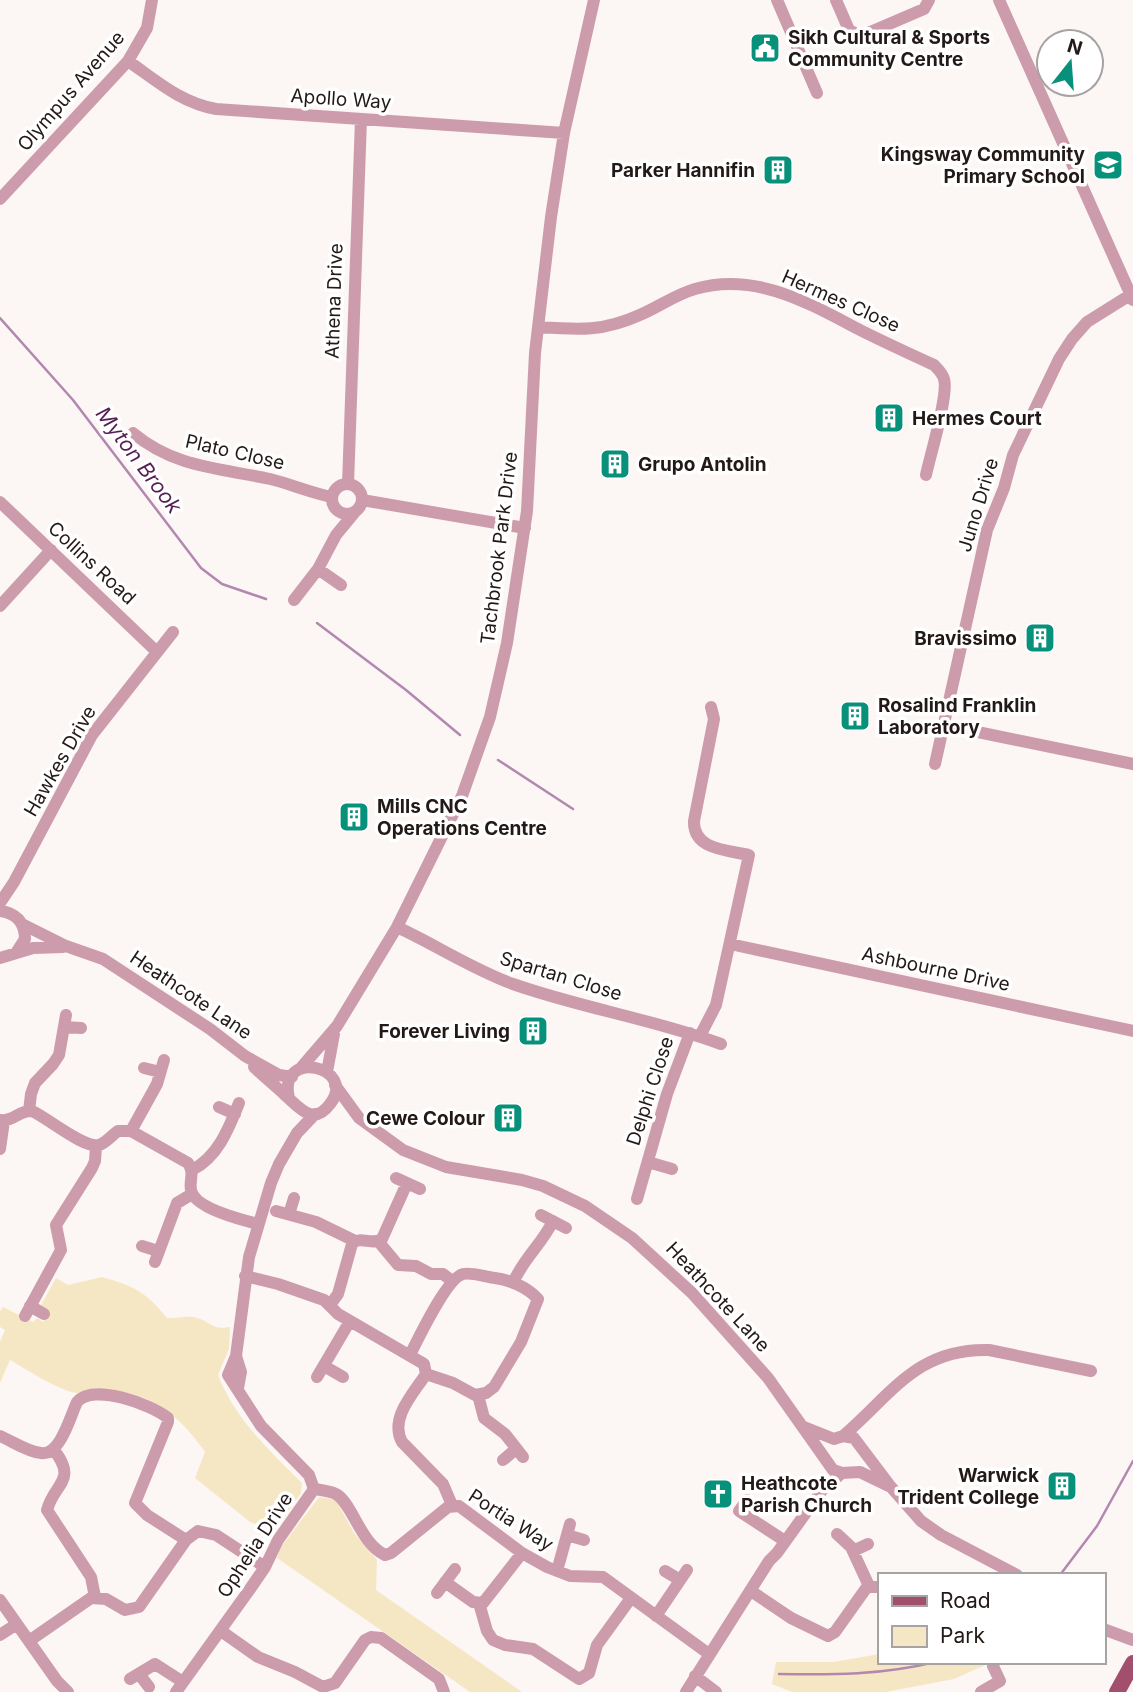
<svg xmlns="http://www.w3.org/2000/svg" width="1133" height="1692" viewBox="0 0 1133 1692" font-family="Inter,sans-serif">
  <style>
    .green { fill: #f6e7c4 }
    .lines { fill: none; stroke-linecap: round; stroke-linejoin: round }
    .stream { stroke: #b388b0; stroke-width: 2.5 }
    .minor { stroke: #cd9cac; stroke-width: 12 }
    .major { stroke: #a24e6d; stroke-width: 16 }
    .labels { text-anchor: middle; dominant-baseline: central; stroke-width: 7; stroke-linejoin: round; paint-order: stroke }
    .poi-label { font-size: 19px; font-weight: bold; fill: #231917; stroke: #fff; text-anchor: start }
    .street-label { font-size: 19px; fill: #231917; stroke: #fff }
    .water-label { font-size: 21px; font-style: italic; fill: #541f53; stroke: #fff }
  </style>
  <rect width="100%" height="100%" fill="#fcf6f5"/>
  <path class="green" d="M102,1277c32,9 44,15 65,41 10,1 22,-3 30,0 16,5 14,12 33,9l-1,22 -11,26c17,44 51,75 84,108l-1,10 -26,38 -25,-9 -55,-44 10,-26c-27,-38 -53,-60 -101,-62 -9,-1 -18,4 -27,3 -18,-2 -51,-24 -67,-33l-10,23v-41l5,-12 -5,-3v-16l3,-4 30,15 4,-4 6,4 6,-11 -8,-6 15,-27 12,7z
    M319,1497l13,2 5,3 17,31 23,27 -1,30 146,102h-52l-193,-134 4,-11z
    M879,1654v8h113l-38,17 -68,13h-94l-20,-8 4,-22h58z"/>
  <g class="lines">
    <path class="stream" d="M0,318l73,82 128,168 21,16 44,15
      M317,623l89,67 54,45
      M498,760l75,49
      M1060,1575l37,-49 36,-65
      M779,1674c53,1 104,1 156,-12"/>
    <path class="minor" d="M777,0l40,93
      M836,0l13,30 12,6 63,-27 5,-9
      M999,0l134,300
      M128,61c29,20 53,42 88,48l348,24
      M0,199l128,-138 19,-33 5,-28
      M538,327c41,3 65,5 104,-13 18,-8 35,-20 53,-25 61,-18 115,15 167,42 24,12 48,23 72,34 4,4 9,9 10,14 5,15 -14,77 -18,96
      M133,433c42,35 87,35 137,46 21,5 41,14 62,18
      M348,484l13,-365
      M332 499a15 15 0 1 1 30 0a15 15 0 1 1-30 0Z
      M362,500l163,28
      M0,502l157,150
      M318,569l23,16
      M294,600l24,-31 18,-34 19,-23
      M0,606l51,-56
      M944,725l189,39
      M935,764l52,-234 17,-42 9,-33 46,-96 13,-20 15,-17 43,-27
      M0,903l14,-21 78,-147 81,-103
      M0,911c16,2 25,11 25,28l-9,14
      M22,924l44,22 37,13 107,70 35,27 34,19 13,2
      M397,927c39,18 75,42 116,57 68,24 140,35 208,60
      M730,944l403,87
      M0,958l33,-10 30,-1
      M64,1027l17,1
      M700,1036l16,-31 33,-150c-22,-5 -56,-5 -55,-34l20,-102 -3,-12
      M254,1067c10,10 22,19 32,29 13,11 27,31 44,8 29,-37 -53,-57 -41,-6
      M144,1068l16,4
      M300,1069l37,-43 60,-99 65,-131 28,-79 17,-74 20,-132 8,-158 16,-136 13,-84 30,-133
      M327,1072l7,-38
      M335,1085l24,33 44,32 43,17 76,13 21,6 42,20 47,32 60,55 76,85 65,92 9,3 18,-1 31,15
      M219,1107l16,7
      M29,1111l2,-17 4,-11 18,-19 6,-9 7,-40
      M0,1120c13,2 19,-10 32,-9 16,7 52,38 67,34 7,-2 13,-10 19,-14h13l57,32c7,10 1,17 3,27 3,18 51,30 67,34
      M131,1131l26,-47 7,-24
      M0,1149l4,-28
      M648,1162l24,7
      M192,1170c26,-13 37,-42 47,-67
      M396,1178l24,11
      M637,1199l30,-105 23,-61
      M276,1211l40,11 39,19
      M289,1214l5,-16
      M541,1215l25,13
      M378,1241l20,24 18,1 15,8h12l9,7
      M142,1246l16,5
      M155,1262l22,-59 15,-9
      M245,1276l33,8 46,16 14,14 86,50 2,10c-12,19 -37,44 -24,68l41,42 9,21
      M513,1283c10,-24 29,-39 40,-62
      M330,1305l8,-11 14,-50c8,-9 20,2 30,-5l25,-56
      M30,1306l14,8
      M25,1316l36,-66 -5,-25 36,-57 3,-7 1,-15
      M410,1355c8,-16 37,-77 53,-81 9,-2 22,3 32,4 15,2 32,9 43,21l-17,43 -27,45 -8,6 -11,2 -22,-12 -27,-9
      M236,1356l5,16 -3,16
      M324,1366l19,11
      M317,1377l33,-56
      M478,1395l6,23 21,16 18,23
      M804,1427l30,12 9,-3 11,2 37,49 30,34 20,14 76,40
      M0,1436c12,5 28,16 41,17 19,3 29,-36 36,-51 16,-19 74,2 91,16v4l-33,81 12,12 39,25
      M843,1436c49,-42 74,-88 146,-86l102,21
      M54,1450c24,31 0,33 -7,60l44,67 4,20
      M503,1460l13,-11
      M314,1489c7,1 16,2 22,5 17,10 24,49 49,61l6,-2 57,-46 11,-1 63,47 25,14 23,9 33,1 106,77
      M747,1500l-8,11 46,30
      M837,1534l14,13 18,39
      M567,1535l17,5
      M853,1551l15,-7
      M557,1571l13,-47
      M665,1571l15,9
      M445,1582l28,20 10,1 39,-50
      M751,1591l40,27 37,18 7,-4 32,-45h12
      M437,1593l18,-24
      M0,1600l57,81 11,11
      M479,1603l8,28 6,9 12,5 28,4 46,30 10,-6 8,-28 34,-47
      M656,1616l31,-46
      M1103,1629l30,11
      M221,1631l37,26 37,15 28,15 12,-4 30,-43 6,-3 10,1 58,41 5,13
      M0,1635l17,-11
      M29,1641l62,-43 15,1 19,11 14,-3 47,-67 12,-9 18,4 49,32
      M139,1674l10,13
      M695,1676l21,16
      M130,1679l25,-15 28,18
      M176,1692l74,-103 15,-22 13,-27 36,-51 -5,-14 -48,-49 -33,-51 8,-19 13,-99 22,-74 8,-19 18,-31 18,-19
      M686,1692l83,-131 8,-8 46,-64 19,-16
      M981,1692l19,-11 -7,-15"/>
    <path class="major" d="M1117,1692l16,-29"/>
  </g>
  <defs>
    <g id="civic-square" transform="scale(1.575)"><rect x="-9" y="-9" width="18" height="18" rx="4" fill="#08917a" stroke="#fff"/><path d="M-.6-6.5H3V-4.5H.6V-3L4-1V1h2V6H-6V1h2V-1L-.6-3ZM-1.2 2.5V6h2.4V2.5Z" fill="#fff"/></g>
    <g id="school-square" transform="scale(1.575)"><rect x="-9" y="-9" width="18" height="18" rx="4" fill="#08917a" stroke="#fff"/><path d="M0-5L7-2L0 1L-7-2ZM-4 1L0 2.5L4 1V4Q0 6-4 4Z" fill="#fff"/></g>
    <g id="building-square" transform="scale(1.575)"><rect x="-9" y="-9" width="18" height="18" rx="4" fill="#08917a" stroke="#fff"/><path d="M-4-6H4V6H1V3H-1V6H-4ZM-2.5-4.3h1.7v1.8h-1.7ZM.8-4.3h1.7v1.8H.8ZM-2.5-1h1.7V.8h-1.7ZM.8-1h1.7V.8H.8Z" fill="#fff"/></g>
    <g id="church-square" transform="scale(1.575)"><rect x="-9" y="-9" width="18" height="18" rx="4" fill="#08917a" stroke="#fff"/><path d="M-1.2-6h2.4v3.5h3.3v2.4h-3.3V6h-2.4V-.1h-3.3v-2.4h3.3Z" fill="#fff"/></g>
  </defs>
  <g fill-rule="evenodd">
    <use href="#civic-square" x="765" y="48"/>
    <use href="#school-square" x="1108" y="165"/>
    <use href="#building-square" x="778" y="170"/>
    <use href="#building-square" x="889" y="418"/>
    <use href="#building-square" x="615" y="464"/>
    <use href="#building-square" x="1040" y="638"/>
    <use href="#building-square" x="855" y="716"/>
    <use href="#building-square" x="354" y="817"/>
    <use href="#building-square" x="533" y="1031"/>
    <use href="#building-square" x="508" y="1118"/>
    <use href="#building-square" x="1062" y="1486"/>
    <use href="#church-square" x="718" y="1494"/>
  </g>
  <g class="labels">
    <g class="poi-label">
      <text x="788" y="37">Sikh Cultural &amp; Sports<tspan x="788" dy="22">Community Centre</tspan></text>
      <text x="1085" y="154" text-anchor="end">Kingsway Community<tspan x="1085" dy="22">Primary School</tspan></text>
      <text x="755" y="170" text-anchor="end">Parker Hannifin</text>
      <text x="912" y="418">Hermes Court</text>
      <text x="638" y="464">Grupo Antolin</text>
      <text x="1017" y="638" text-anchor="end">Bravissimo</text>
      <text x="878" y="705">Rosalind Franklin<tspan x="878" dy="22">Laboratory</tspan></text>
      <text x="377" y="806">Mills CNC<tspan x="377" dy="22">Operations Centre</tspan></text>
      <text x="510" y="1031" text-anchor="end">Forever Living</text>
      <text x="485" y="1118" text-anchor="end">Cewe Colour</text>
      <text x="1039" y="1475" text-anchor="end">Warwick<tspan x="1039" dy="22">Trident College</tspan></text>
      <text x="741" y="1483">Heathcote<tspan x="741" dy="22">Parish Church</tspan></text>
    </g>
    <g class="street-label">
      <text transform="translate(71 91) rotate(-49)">Olympus Avenue</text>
      <text transform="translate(341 99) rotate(4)">Apollo Way</text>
      <text transform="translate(334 301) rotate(-88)">Athena Drive</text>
      <text transform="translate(841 301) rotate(24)">Hermes Close</text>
      <text transform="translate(235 452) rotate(13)">Plato Close</text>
      <text transform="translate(978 505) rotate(-73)">Juno Drive</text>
      <text transform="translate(499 548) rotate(-83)">Tachbrook Park Drive</text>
      <text transform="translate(92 563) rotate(43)">Collins Road</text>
      <text transform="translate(60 761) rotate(-60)">Hawkes Drive</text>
      <text transform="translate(936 969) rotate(12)">Ashbourne Drive</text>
      <text transform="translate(561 976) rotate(17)">Spartan Close</text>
      <text transform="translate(191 995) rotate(34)">Heathcote Lane</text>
      <text transform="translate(650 1091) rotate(-72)">Delphi Close</text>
      <text transform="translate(718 1297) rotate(47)">Heathcote Lane</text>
      <text transform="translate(511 1520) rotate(33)">Portia Way</text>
      <text transform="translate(255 1545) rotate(-57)">Ophelia Drive</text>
    </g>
    <g class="water-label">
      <text transform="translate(139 460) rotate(53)">Myton Brook</text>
    </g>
  </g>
  <rect x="878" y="1573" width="228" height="91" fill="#ffffff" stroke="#a7a3a2" stroke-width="2"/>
  <rect x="892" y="1596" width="35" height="10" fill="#a24e6d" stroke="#a7a3a2" stroke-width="2"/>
  <text x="940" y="1608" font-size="21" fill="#231917">Road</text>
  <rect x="892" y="1626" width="35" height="21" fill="#f6e7c4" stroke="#a7a3a2" stroke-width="2"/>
  <text x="940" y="1643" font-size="21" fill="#231917">Park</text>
  <g transform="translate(1070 63) rotate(17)"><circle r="33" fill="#ffffff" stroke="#a7a3a2" stroke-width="2"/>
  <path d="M0-5L12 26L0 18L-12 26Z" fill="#08917a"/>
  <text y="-10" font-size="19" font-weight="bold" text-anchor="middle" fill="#231917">N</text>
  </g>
</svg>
